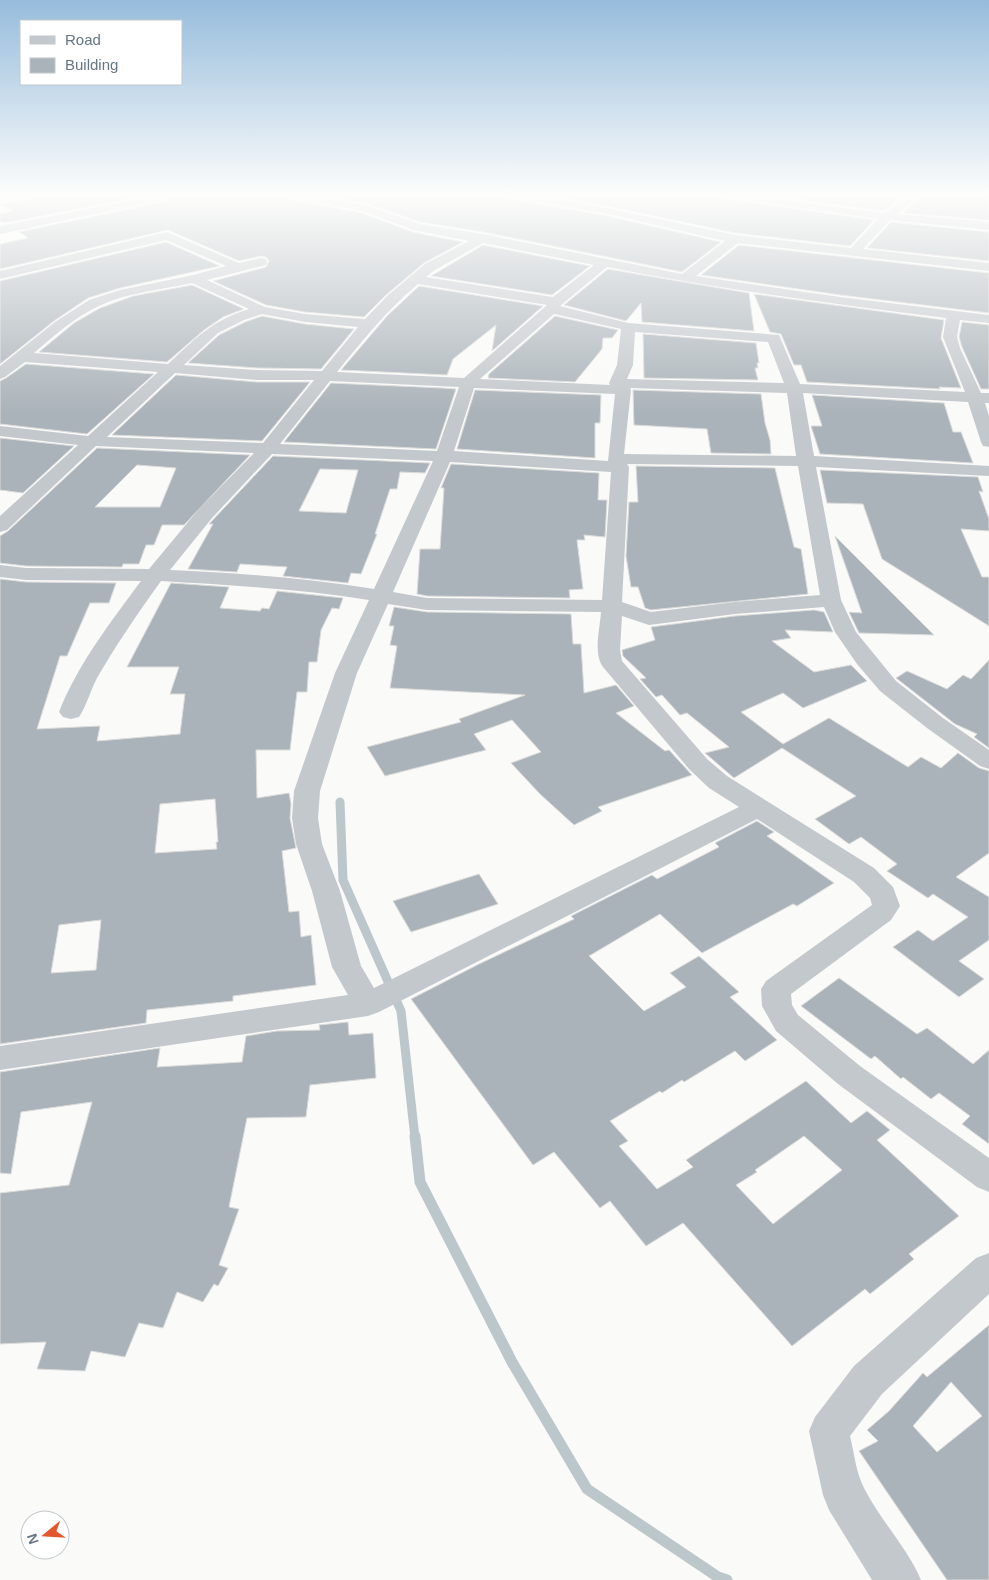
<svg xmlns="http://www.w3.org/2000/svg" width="989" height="1580" viewBox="0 0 989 1580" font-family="Helvetica,sans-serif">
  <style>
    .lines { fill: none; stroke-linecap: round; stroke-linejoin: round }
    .stream-far1 { stroke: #bbc7cb; stroke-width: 9 }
    .stream { stroke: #bbc7cb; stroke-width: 11 }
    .building { fill: #aab3b9; stroke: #dcdcda; fill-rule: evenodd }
    .minor { fill: #c3c8cc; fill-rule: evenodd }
  </style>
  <rect width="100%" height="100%" fill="#fafaf8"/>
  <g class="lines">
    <path class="stream-far1" d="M340,802l3,78 58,131 14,127"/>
    <path class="stream" d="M415,1136l5,46 92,180 75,127 131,88 9,3"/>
  </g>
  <path class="building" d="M16,193h144l-156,30 -4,-2v-7l13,-3 -12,-7 28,-5z
    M165,193h110l7,5 80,15 51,19 50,10 -39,21 -38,32 -22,22 -59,-5 -39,-7 -53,-24 53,-14 3,-6 -3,-4 -5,-1 -22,5 -71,-31 -168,39v-25l28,-6 -9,-6 148,-31 4,-4z
    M309,193h189l8,5 102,18 113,26 -39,30 -199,-40 -63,-10 -54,-19z
    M533,193h180l8,5 153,22 -24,26 -115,-13 -127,-27z
    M752,193h155l-23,18z
    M924,193l65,3v24l-86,-7z
    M891,222l98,10v29l-122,-13z
    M166,242l54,24 -100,22 -32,10 -34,23 -54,43v-83z
    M483,245l107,21 -38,29 -121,-19z
    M739,245l250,28v40l-149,-18 -139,-20z
    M608,269l141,24 5,38 -112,-9 -1,-19 -15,18 -62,-16z
    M192,285l52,24 -21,8 -19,13 -37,32 -128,-10 35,-29 26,-15 33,-12z
    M419,286l124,20 -51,45 4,-26 -43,34 -6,16 -106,-5 46,-54z
    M754,294l190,26 -3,18 20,50 -22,-1 1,2 -133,-7 -6,-17h-7l-13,-31 -11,-2z
    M262,316l43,8 49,5 -33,40 -64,-1 -69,-5 31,-28 26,-13z
    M555,316l63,14 -6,8h-9l-1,11 -27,33 -87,-4 1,-4z
    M962,322l27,3v64h-8l-19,-42 -3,-10z
    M643,334l113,9 3,20h-2l1,5h-3l3,12 -114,-2z
    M26,364l128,10 -67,60 -87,-10v-43l6,-3z
    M176,375l81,7h53l-48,59 -150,-6z
    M331,383l111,5 14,1 -20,60 -152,-7z
    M475,390l126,5 -1,28h-5v35l-138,-9z
    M633,390l128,4 4,29 5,17 1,14 -60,-1 -4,-24 -73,-4z
    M812,395l132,8 9,29h8l12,31 -153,-9 -9,-28h11z
    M0,438l74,8 -51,47 -23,-3z
    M97,448l153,7 -66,70h-22l-8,20h-8l-7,19h-16l-1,3 -96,-1 -26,-3v-27l8,-5zM137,465l39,3 -16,39h-65z
    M273,456l157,7 -5,10 -25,-1 -3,17h-7l-15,45h2l-16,40 -10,-1 -3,10 -65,-7 4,-9 -47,-3 -3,8 -49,-3 25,-45h-4zM320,469l38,1 -12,43 -47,-2z
    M451,464l148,9 -1,27h9l-2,37 -21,-2 1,5h-8l6,49 -14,1 1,8 -143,-2 -10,-2 3,-45h20l4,-61h-3z
    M636,466l139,2 19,79 7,2 7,45 -157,16 -6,-2 -7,-21h-7l-5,-31 3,-54h9z
    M820,470l158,7 5,15 -4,-1 10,28v12l-28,-2 21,48h7v49l-107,-67 -19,-55 -36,-1z
    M835,536l99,99 -75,-2 -10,-21 13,1z
    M0,579l26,3 90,1 -7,20h-19l-23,53h-7l-23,73 63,-3 -3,15 83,-7 5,-40h-15l9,-27h-52l44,-84 58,4 -9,21 40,3 2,-3 7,1 8,-18 66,7 -4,11 -7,-1 -11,22 -4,32h-8l-2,30h-10l-7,58h-34l1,48 32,-5 2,11 -1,14 6,30 -14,3 7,61 10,-1 2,26 10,-2 5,50 -83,11v5l-86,9 -1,13 -146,21zM215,799l3,43h-2l1,7 -62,4 5,-49zM101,920l-5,50 -45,3 8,-48z
    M394,607l33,5 144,2 2,30h8l3,49 32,-8 18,21 -18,7 49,38 4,-1 23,25 -94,32 4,4 -28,14 -34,-31 -29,-31 30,-11 -29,-32 -38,14 12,16 -101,26 -18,-29 94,-25 -2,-3 66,-24 -135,-7 7,-42 -7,-1 4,-19h-5z
    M814,610l10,2 9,20 -48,-2 6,8 -19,3 42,31 37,-7 16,16 -64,27 -20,-15 -42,19 42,32 46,-26 79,49 13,-10 20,11 17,-15 21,15 10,3v82l-33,24 33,20v43l-30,21 25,18 -25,18 -66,-50 25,-17 15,11 35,-24 -35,-23 -5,4 -41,-27 10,-7 -36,-27 -12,7 -34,-25 41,-23 -74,-48 -48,30 -29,-25 24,-6 -42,-34 -7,2 -18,-20 -6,2 -16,-18 6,-1 -23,-22 -1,-6 33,-10 -4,-13 84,-11z
    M989,660v88l-15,-11 3,-3 -22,-10 -59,-46 11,-7 40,18 16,-14 8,4z
    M757,821l17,11 -7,4 67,47 -37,23 -4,-2 -91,49 -42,-39 -71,42 55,55 42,-24 -16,-14 29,-17 40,36 -9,5 47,43 -32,21 -10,-10 -51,31 -2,-2 -20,13 -2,-2 -50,30 18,20 -9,5 38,43 36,-22 -7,-7 120,-79 45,42 16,-12 23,19 -13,10 82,76 -50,38 5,5 -44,35 -5,-5 -73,57 -109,-123 -37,23 -36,-45 -10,7 -46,-56 -21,13 -122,-166 68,-35 95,-45 -3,-3 81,-41 5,4 62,-32 -4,-4zM804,1136l38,34 -69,54 -37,-39 21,-13 -2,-2z
    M479,874l19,30 -87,28 -18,-31z
    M839,978l78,56 10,-6 46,36 16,-14v94l-27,-20 8,-8 -31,-23 -8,6 -28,-22 -2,2 -26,-23 -4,3 -70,-53z
    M348,1022l1,13 24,-2 3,45 -66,7 -4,32 -59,1 -18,89 10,2 -20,56 9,3 -10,18 -4,-2 -11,18 -26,-10 -14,36 -24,-5 -14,34 -34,-6 -6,20 -48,-2 9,-27 -46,2v-151l69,-8 23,-83 -71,10 -10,62 -11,-1v-101l160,-24 -3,19 85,-5 4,-26 31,-5 43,-1 -1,-5z
    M989,1325v255h-42l-88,-129 19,-10 -11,-11 22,-19 34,-38 4,4zM951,1382l31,34 -45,36 -24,-26z"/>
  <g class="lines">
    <path class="minor" d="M277,193h23l66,12 54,19 63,10 199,40 43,-33 -117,-27 -102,-18 -6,-3h24l84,15 127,27 116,13 27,-29 -157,-23 -6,-3h26l109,16 35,4 25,-20h12l-24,21 91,8v8l-99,-10 -27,29 126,14v8l-251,-28 -42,33 144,21 149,18v8l-29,-3 -3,17 3,11 21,45h8v10h-4l4,13v31l-6,-1 -2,-4 -13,-40 -165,-9 11,63 175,10v10l-173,-9 25,133 15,32 40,49 47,37 46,32v19l-9,-3 -53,-38 -47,-37 -23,-27 -22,-32 -11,-25 -89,7 -86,11 -27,-9 -2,34 2,11 85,98 20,17 147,92 19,19 7,19 -9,14 -100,74 1,11 6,10 62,51 129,92v34l-12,-5 -139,-103 -62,-53 -14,-25 -1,-17 5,-8 106,-76 -2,-7 -16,-16 -97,-63 -378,193 -11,4 -368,54v-24l348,-51 -16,-28 -20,-76 -16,-47 -4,-26 2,-27 41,-118 34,-73c-69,-11 -139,-15 -208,-19 -23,32 -45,64 -64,97 -7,13 -10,27 -18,39l-8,2 -8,-2 -4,-5c19,-48 51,-89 82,-131l-115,-1 -26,-3v-12l26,3 123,1 49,-59 56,-57 -158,-7 -89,84 -7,2v-16l78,-71 -78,-9v-10l88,10 70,-64 -133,-10 -20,15 -5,2v-13l55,-44 34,-22 31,-10 73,-15 33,-9 -60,-26 -166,39v-8l167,-39 72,31 22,-5 5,1 1,3 -1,3 -59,15 58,27 40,7 60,5 22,-23 38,-32 44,-23 -56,-11 -50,-19 -81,-15zM483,243l111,22 -41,32 -127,-20 9,-7zM607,267c112,22 226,37 339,51l-3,19 22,55 -165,-8 -21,-49 -151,-12 -68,-17zM192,283l57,26c-38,12 -53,29 -81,55l-134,-11c20,-17 41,-36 65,-47 29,-14 62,-16 93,-23zM418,284l129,21 -83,73 -127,-6c26,-32 50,-62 81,-88zM262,314l43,8 53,5 -36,44 -65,-1 -73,-5 34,-32 26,-13zM554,314l67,15 -4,36 -8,18 1,2 -130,-6zM635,332l133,10 16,41 -157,-4 6,-14zM175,373l82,7h57l-51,63 -156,-6zM330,381l129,6 -22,64 -157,-7zM474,388l141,6 -7,67 -154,-10zM630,388l157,5 9,63 -172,-2 7,-64zM272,454l161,7 -59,128c-68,-11 -136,-16 -204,-19l42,-52zM450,462l161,10 -9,128 -175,-2 -34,-6zM627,464l171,2 22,129 -85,7 -84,10 -29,-10 7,-135zM388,604l39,6 174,2c-1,17 -8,41 2,55l86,102 20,19 30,19 -365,181 -13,-22 -21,-75 -18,-47 -4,-26 2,-27 37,-118z
      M163,194l6,3 -2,2 -167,35v-8z
      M989,1253v41l-107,100 -32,42c4,16 6,37 14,52 16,32 43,59 57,92h-49l-43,-70 -6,-15 -14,-64 6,-14 39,-51 122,-108z"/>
  </g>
  <linearGradient id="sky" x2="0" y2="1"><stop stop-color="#96bcdc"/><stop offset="0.47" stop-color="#fdfdfc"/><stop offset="1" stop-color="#fdfdfc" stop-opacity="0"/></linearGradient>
  <rect width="989" height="414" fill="url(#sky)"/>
  <rect x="20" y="20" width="162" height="65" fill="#ffffff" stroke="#c1c8cd"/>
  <rect x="30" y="36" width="25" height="8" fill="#c3c8cc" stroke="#c1c8cd"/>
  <text x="65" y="45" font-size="15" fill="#657683">Road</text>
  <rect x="30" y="58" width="25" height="15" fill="#aab3b9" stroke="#c1c8cd"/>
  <text x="65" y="70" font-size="15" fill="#657683">Building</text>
  <g transform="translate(45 1535) rotate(252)"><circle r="24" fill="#ffffff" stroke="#c1c8cd"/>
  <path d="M0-4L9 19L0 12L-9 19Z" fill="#e4572e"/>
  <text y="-8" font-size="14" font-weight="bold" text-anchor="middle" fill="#657683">N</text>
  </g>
</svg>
